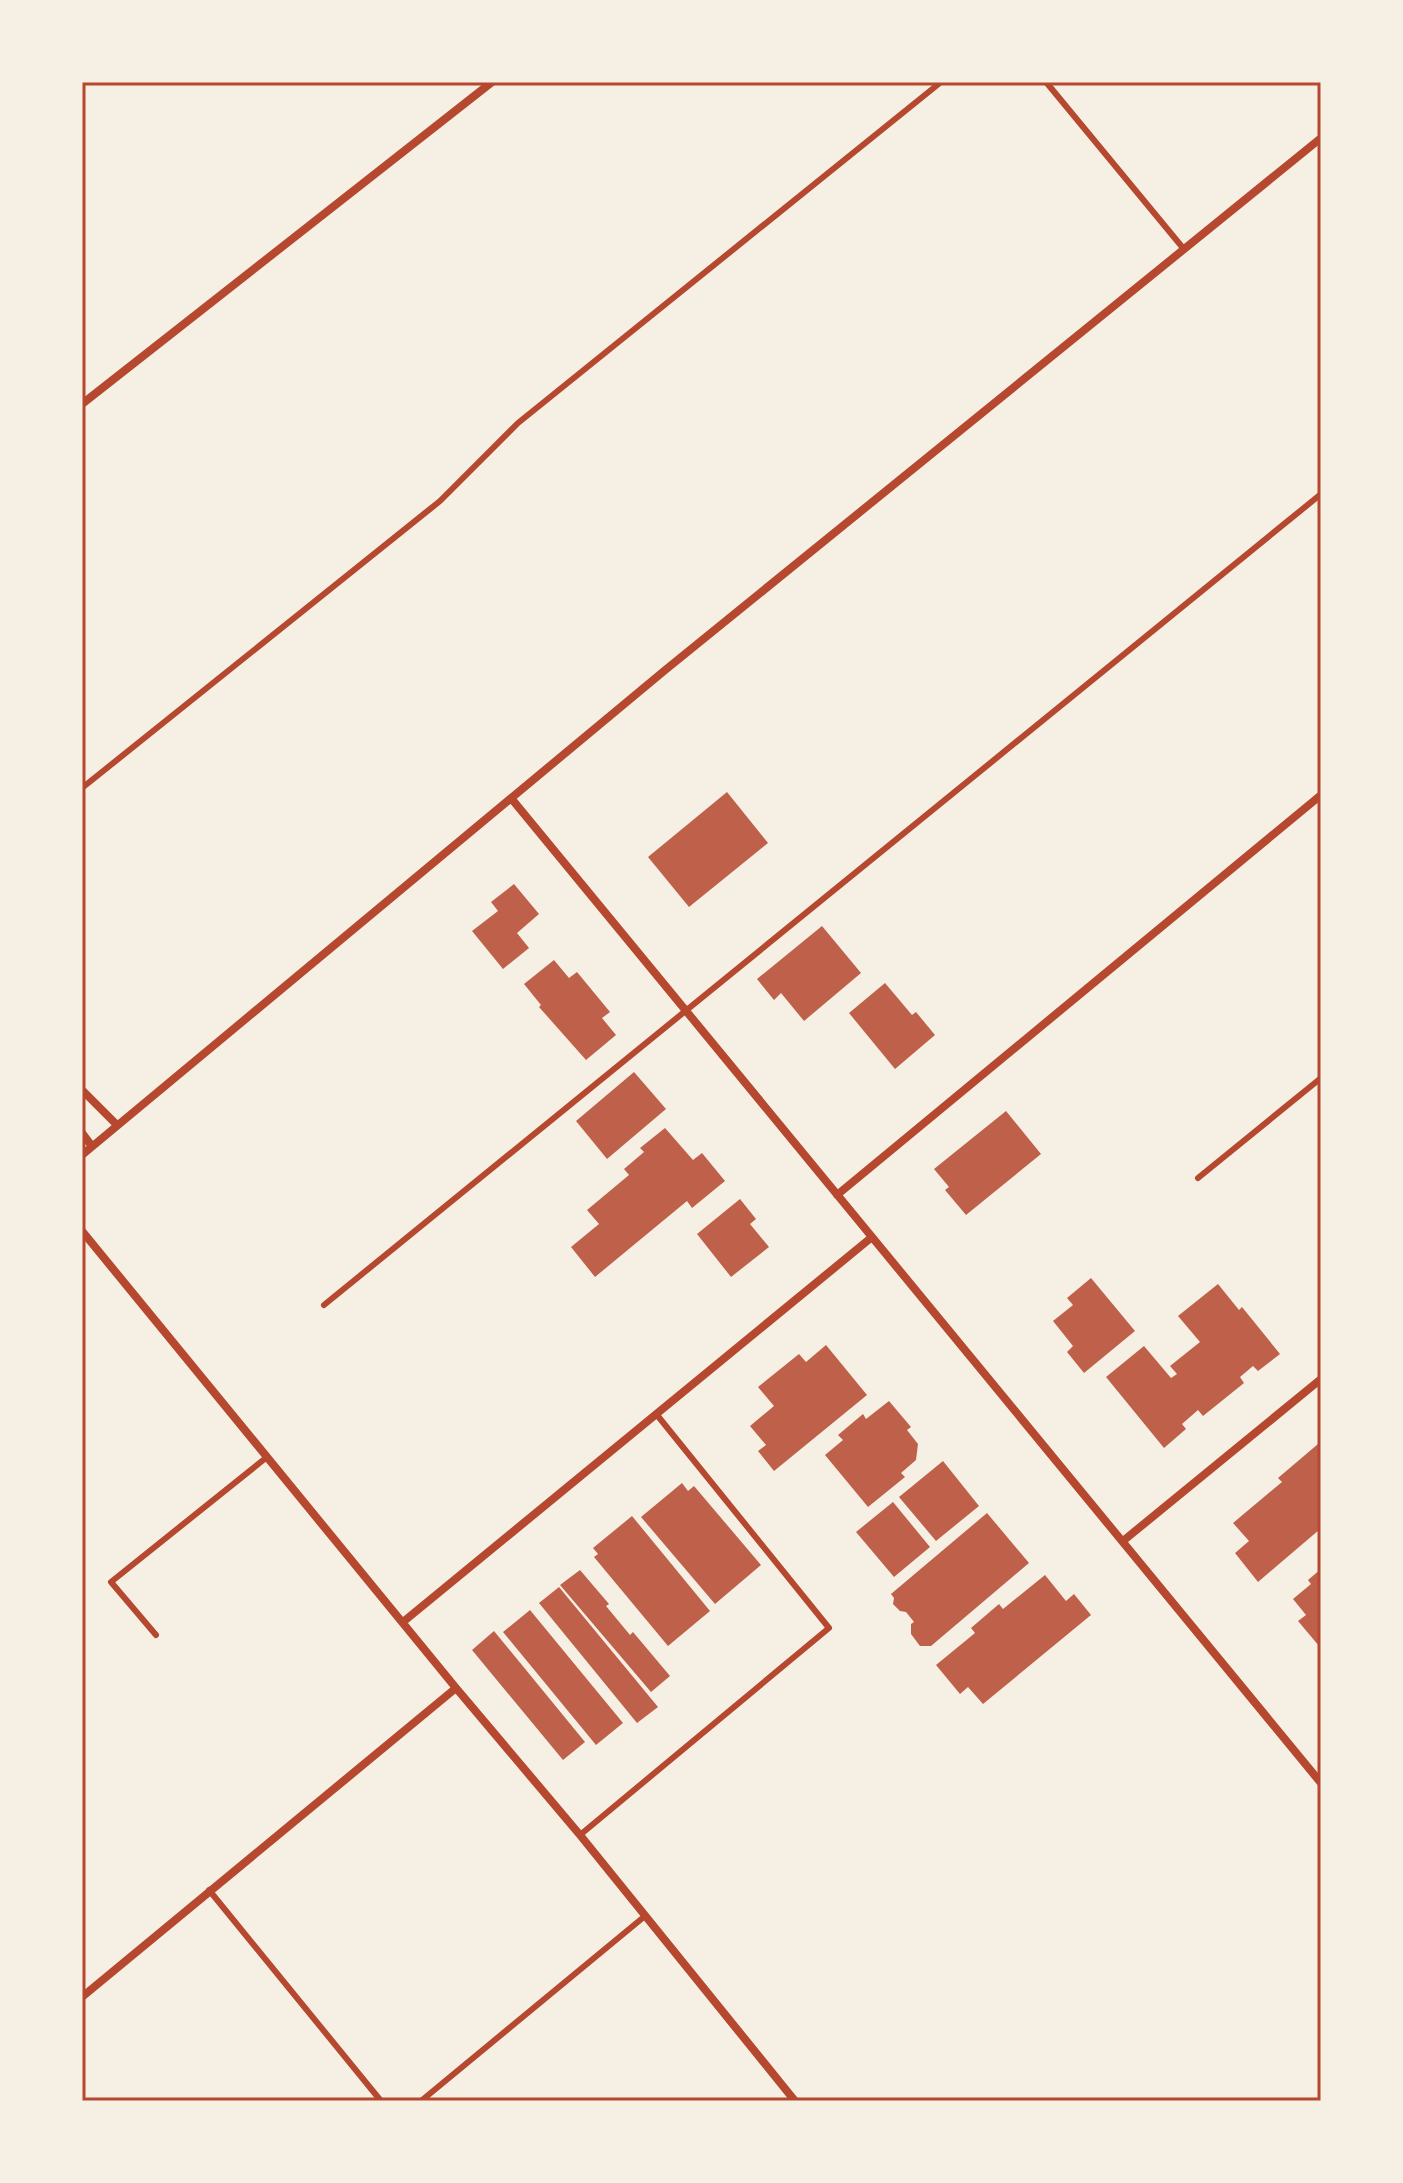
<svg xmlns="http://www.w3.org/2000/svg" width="1403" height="2183" viewBox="0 0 1403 2183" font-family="'PT Sans',sans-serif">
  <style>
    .building { fill: #bf614a }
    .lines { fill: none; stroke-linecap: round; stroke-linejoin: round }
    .service { stroke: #b5482f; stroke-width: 6 }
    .minor { stroke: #b5482f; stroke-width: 8 }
    .neatline { fill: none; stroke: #b5482f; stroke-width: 3 }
  </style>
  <rect width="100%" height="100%" fill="#f6efe4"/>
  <path class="building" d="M727,792l41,51 -79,64 -41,-50z
    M514,884l25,30 -22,19 12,15 -26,21 -31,-38 26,-20 -7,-9z
    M822,926l39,47 -57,48 -23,-28 -7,7 -17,-21z
    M554,960l15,18 8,-6 33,40 -8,6 14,17 -30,25 -47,-53 2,-2 -17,-21z
    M885,983l27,32 4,-3 19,23 -40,34 -46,-56z
    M634,1072l32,37 -59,50 -31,-38z
    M1006,1111l35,43 -75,61 -21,-25 4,-3 -15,-18z
    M665,1128l28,32 9,-7 23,28 -33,27 -5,-7 -92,76 -24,-30 28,-23 -12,-14 42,-35 -5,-6 20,-17 -4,-4z
    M740,1199l16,20 -6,5 19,23 -38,30 -34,-43z
    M1091,1278l44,53 -51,42 -17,-21 6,-6 -20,-25 20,-16 -6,-7z
    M1218,1284l21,26 3,-3 38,47 -22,17 -5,-5 -13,11 4,6 -41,33 -5,-6 -16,14 4,5 -22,19 -58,-71 38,-31 27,32 6,-4 -7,-8 30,-24 -22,-26z
    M826,1345l41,50 -93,76 -16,-20 8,-6 -16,-19 24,-20 -16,-19 41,-33 7,8z
    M889,1401l22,26 -4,3 11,14 -2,16 -15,13 4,4 -37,30 -43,-52 18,-15 -5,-5 25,-21 3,5z
    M1318,1444l3,4v77l-3,3 1,2 -61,52 -23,-29 14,-12 -16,-18 49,-41 -4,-4z
    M943,1461l36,45 -43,35 -37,-44z
    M682,1483l6,8 6,-5 67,79 -46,39 -74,-87z
    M893,1502l37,45 -36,30 -38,-45z
    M987,1513l42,50 -98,83h-11l-9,-12v-10l3,-2 -8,-10 -6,-1 -7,-7 1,-6 -3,-4z
    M632,1516l78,95 -42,35 -74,-89 4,-3 -5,-6z
    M1321,1569v75l-2,2 -21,-25 8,-6 -13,-16 18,-15 -3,-4z
    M580,1570l29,34 -3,2 24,29 3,-3 37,44 -19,16 -91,-107z
    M1045,1575l21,26 8,-7 17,21 -108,89 -15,-17 -8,7 -24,-29 39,-32 -4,-5 28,-24 4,5z
    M559,1587l99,120 -21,16 -98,-120z
    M530,1610l93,113 -27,22 -93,-113z
    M494,1631l91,111 -22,18 -91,-110z"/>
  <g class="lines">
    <path class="service" d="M1046,82l137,166
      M82,788l358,-287 78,-78 423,-341
      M1198,1178l123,-100
      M324,1305l997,-811
      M156,1635l-45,-53 156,-125
      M580,1835l249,-207 -172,-213
      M209,1890l172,211
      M421,2101l224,-185"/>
    <path class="minor" d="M82,404l410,-322
      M511,798l810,985
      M82,1090l34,34
      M82,1133l9,12
      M82,1155l582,-484 657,-533
      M837,1195l484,-400
      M82,1231l374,457 124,147 215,266
      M1123,1541l198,-162
      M403,1622l469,-385
      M82,1997l374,-309"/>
  </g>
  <rect width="1403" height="2183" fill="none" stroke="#f6efe4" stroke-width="168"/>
  <rect x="84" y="84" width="1235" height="2015" class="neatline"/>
</svg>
